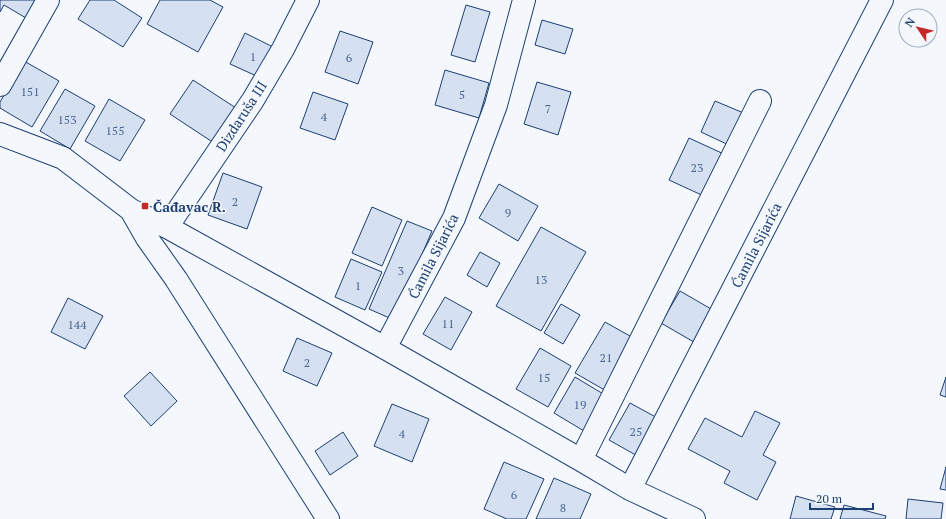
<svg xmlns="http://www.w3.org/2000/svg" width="946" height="519" viewBox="0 0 946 519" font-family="'PT Serif',serif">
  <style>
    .building { fill: #d5e0f0; stroke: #1d3f73 }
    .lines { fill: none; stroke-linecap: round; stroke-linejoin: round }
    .minor-casing { stroke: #1d3f73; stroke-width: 24 }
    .minor { stroke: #f4f7fb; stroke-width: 22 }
    .poi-dot { fill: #c62828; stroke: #f4f7fb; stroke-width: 1.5 }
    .labels { text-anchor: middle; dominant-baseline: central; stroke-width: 3; stroke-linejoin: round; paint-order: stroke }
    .number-label { font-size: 12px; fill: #4b6792 }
    .street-label { font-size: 14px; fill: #1d3f73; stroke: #f4f7fb }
    .poi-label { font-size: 14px; font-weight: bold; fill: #1d3f73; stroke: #f4f7fb; text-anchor: start }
  </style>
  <rect width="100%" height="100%" fill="#f4f7fb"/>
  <path class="building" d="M0,0h34l1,1 -9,17 -22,-13 -4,7z
    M90,0h24l28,18 -19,29 -45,-28z
    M160,0h50l13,7 -25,45 -51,-28z
    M466,5l24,7 -15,50 -24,-7z
    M542,20l31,9 -8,25 -30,-9z
    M340,31l33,11 -15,42 -33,-12z
    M245,33l30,15 -14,30 -31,-14z
    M24,61l35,20 -27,46 -32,-19v-6z
    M445,70l44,13 -10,35 -44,-13z
    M193,80l43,28 -22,35 -44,-29z
    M537,82l34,10 -13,43 -34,-11z
    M65,89l30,17 -25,43 -30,-18z
    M313,92l35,12 -13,36 -35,-12z
    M109,99l36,21 -25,41 -35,-20z
    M715,101l31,13 -15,32 -30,-14z
    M689,138l37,17 -20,42 -37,-17z
    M223,173l39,14 -15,42 -39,-14z
    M499,184l39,22 -20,35 -39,-23z
    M372,207l30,13 -20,46 -30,-13z
    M407,221l25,10 -38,89 -25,-11z
    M541,227l45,25 -45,79 -45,-25z
    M480,252l20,11 -13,24 -20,-12z
    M351,259l31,13 -17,38 -30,-13z
    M680,291l38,22 -19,32 -38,-22z
    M445,297l27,15 -21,38 -28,-16z
    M68,298l35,18 -18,33 -34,-17z
    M561,304l19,11 -17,29 -19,-11z
    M605,322l32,18 -29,52 -33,-19z
    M297,338l35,15 -15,33 -34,-15z
    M540,348l31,18 -23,41 -32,-18z
    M150,372l27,29 -26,25 -27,-30z
    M575,377l30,18 -21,36 -30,-18z
    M946,377v20l-6,-2z
    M630,403l33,18 -22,37 -32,-18z
    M392,404l37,15 -17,43 -38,-16z
    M755,411l25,12 -17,32 13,7 -19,38 -33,-17 6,-12 -42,-22 17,-31 37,19z
    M343,432l15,24 -28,19 -15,-24z
    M504,462l40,17 -18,40h-19l-23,-10z
    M946,467v23l-6,-1z
    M554,478l37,16 -11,25h-44z
    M796,496l39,11 -4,12h-41z
    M908,499l35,4 -2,16h-35z
    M844,505l42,11 -1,3h-45z"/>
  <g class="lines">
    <g class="minor-casing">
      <path id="minor" d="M0,85l48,-85
        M0,134l63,24 68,52 36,17 218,121 196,112 49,29 64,30
        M131,210l16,28 29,41 152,240
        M167,227l86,-127 30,-51 25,-49
        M385,348l69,-130 42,-113 28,-105
        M581,460l179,-359
        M630,489l252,-489"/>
    </g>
    <use href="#minor" class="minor"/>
  </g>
  <rect class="poi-dot" x="141" y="202" width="8" height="8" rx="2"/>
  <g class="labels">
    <g class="number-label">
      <text x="253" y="56">1</text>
      <text x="349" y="57">6</text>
      <text x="30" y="91">151</text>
      <text x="462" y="94">5</text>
      <text x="548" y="108">7</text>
      <text x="324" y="116">4</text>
      <text x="67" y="119">153</text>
      <text x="115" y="130">155</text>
      <text x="697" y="167">23</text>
      <text x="235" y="201">2</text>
      <text x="508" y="212">9</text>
      <text x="401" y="270">3</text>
      <text x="541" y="279">13</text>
      <text x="358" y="285">1</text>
      <text x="448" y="323">11</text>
      <text x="77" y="324">144</text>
      <text x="606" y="357">21</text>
      <text x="307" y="362">2</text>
      <text x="544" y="377">15</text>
      <text x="580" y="404">19</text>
      <text x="636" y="431">25</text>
      <text x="402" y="433">4</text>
      <text x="514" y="494">6</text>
      <text x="563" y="507">8</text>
    </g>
    <g class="street-label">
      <text transform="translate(241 116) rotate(-57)">Dizdaruša III</text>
      <text transform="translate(756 245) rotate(-63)">Ćamila Sijarića</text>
      <text transform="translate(433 256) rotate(-63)">Ćamila Sijarića</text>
    </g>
    <g class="poi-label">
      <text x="153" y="206">Čađavac R.</text>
    </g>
  </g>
  <g transform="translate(918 28) rotate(305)"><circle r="19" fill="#f4f7fb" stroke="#9eadc5"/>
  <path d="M0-3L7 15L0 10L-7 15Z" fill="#c62828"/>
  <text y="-6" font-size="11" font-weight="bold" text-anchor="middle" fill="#1d3f73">N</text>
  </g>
  <path d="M810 503v6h63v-6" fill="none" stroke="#1d3f73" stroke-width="2"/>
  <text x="816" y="503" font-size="12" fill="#1d3f73" stroke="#f4f7fb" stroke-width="3" paint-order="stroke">20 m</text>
</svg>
